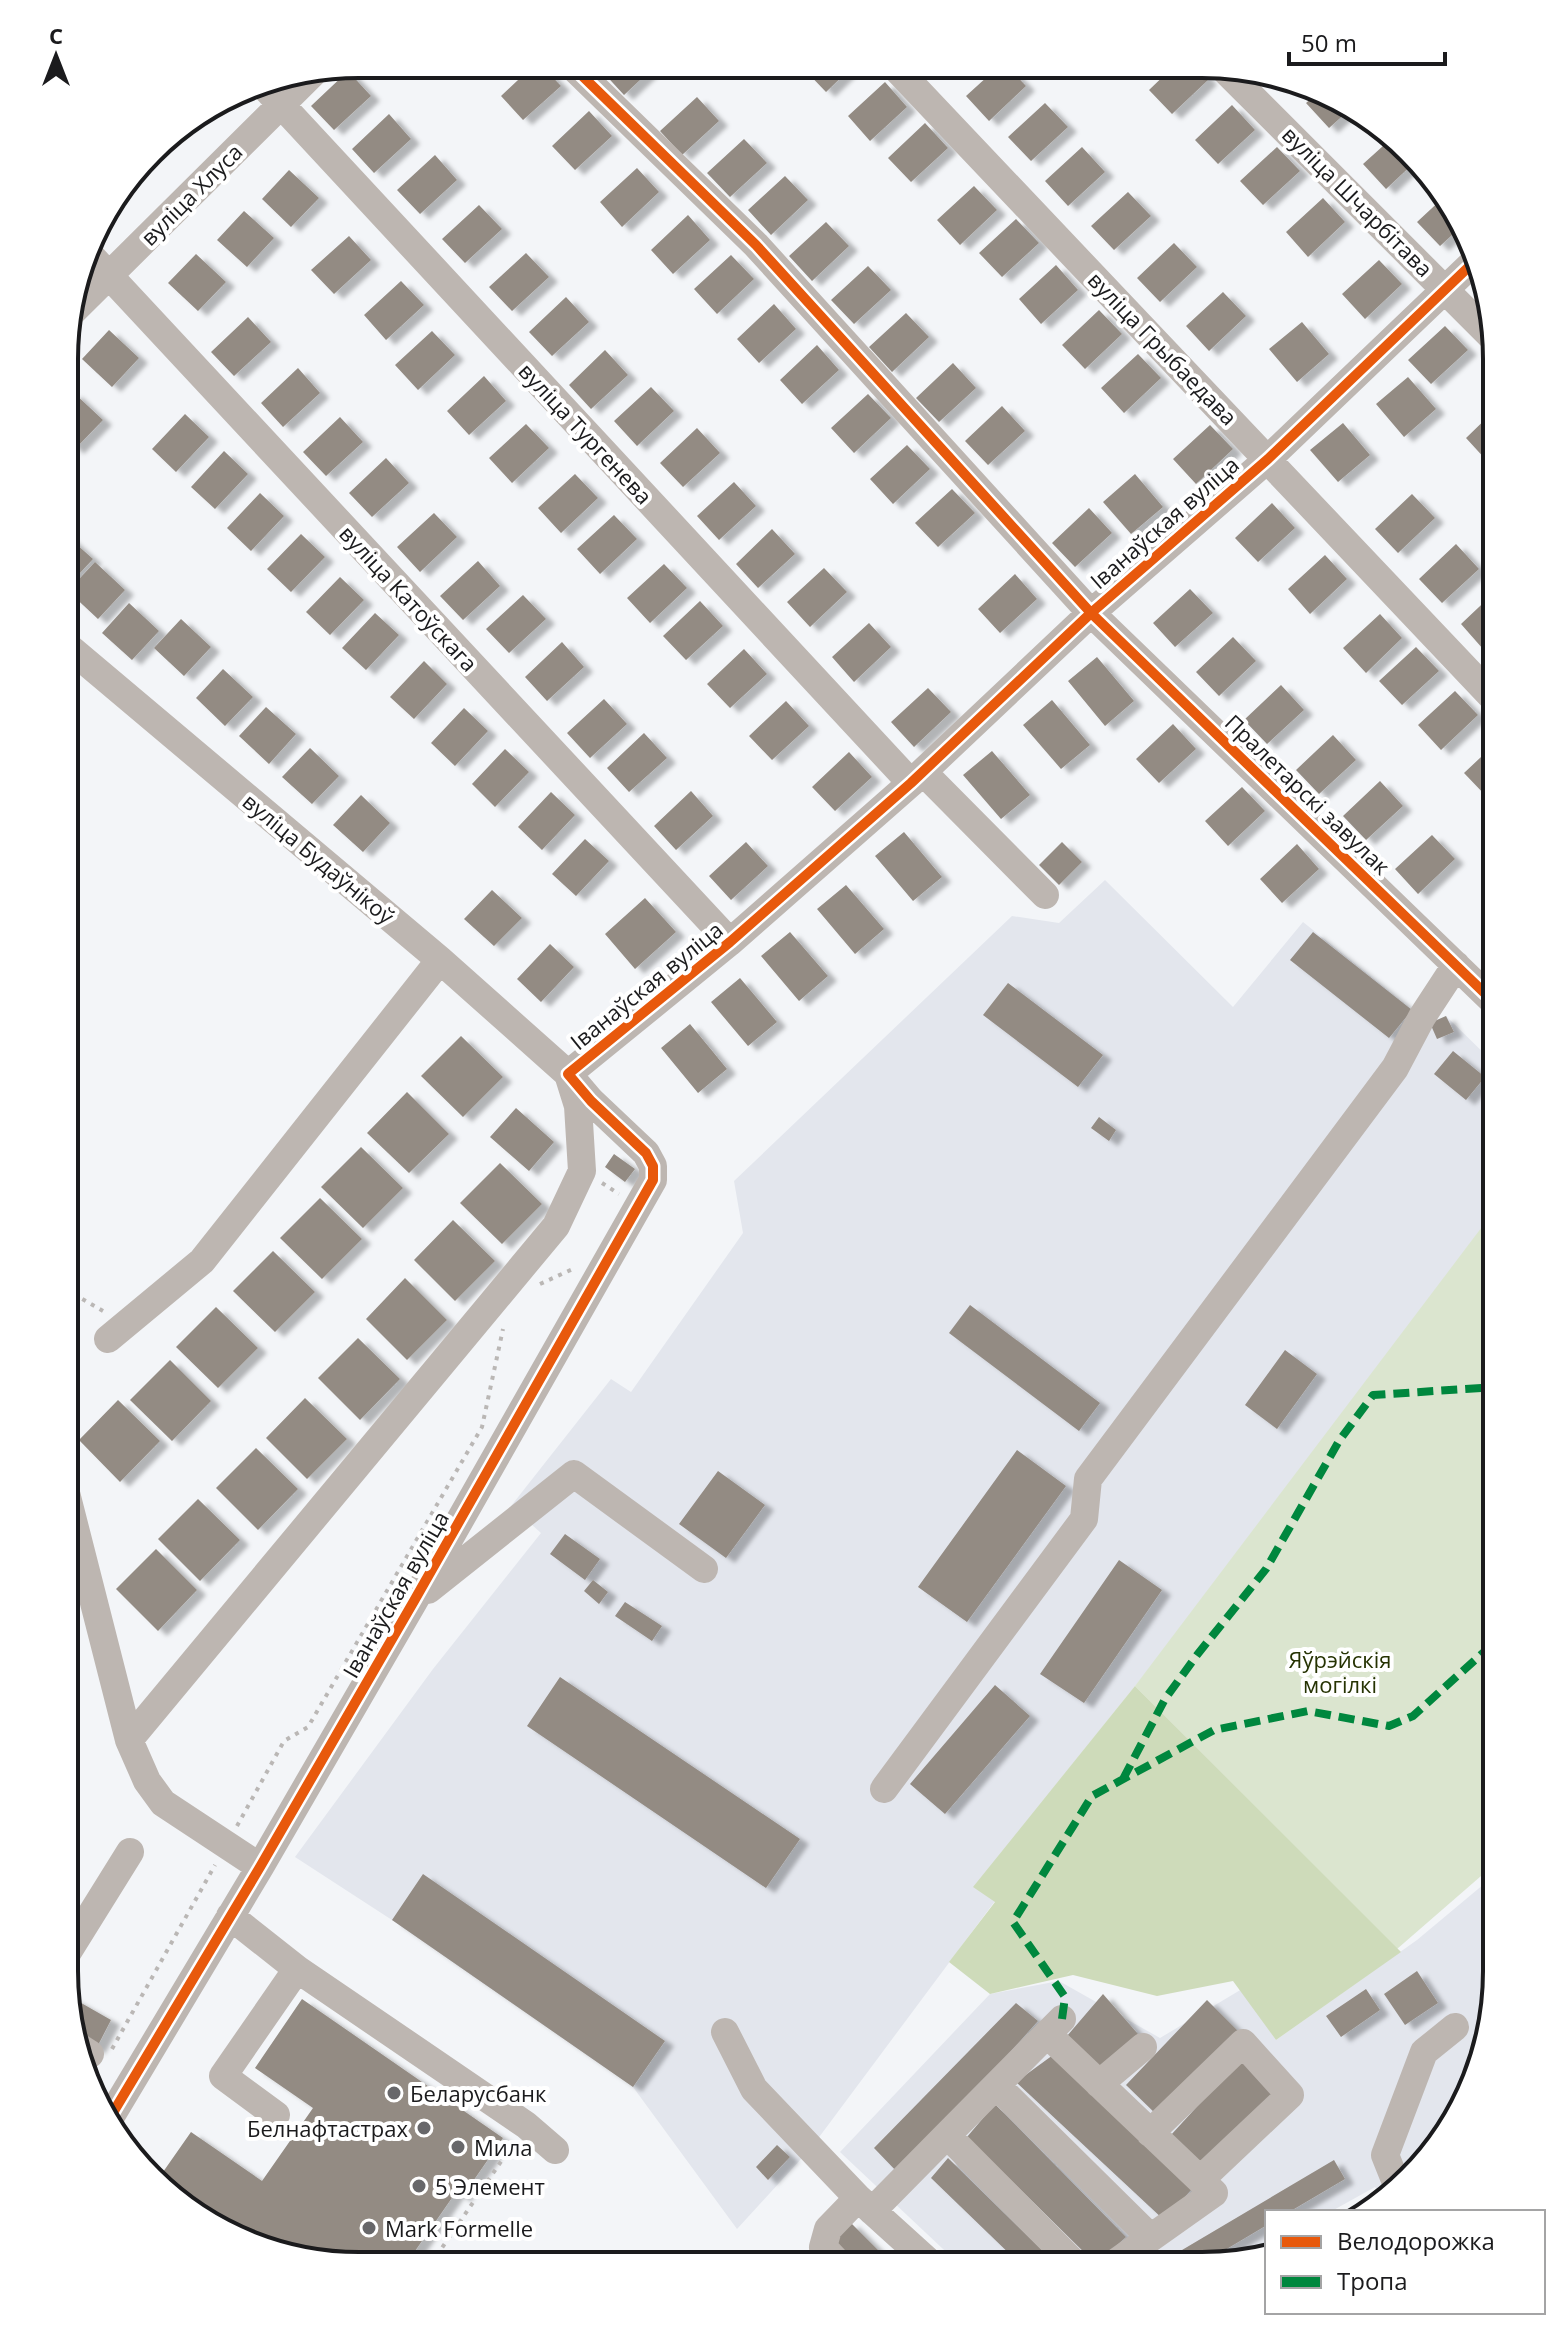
<svg xmlns="http://www.w3.org/2000/svg" width="1561" height="2330" viewBox="0 0 1561 2330" font-family="'Open Sans',sans-serif">
  <style>
    .built { fill: #e3e6ed }
    .green { fill: #dbe5cf }
    .forest { fill: #cedbba }
    .building { fill: #938b83; filter: url(#shadow) }
    .lines { fill: none; stroke-linecap: round; stroke-linejoin: round }
    .path { stroke: #bab7b5; stroke-width: 4; stroke-dasharray: 4 6; stroke-linecap: butt }
    .minor { stroke: #bdb6b1; stroke-width: 28 }
    .quiet { stroke: #00873e; stroke-width: 8; stroke-dasharray: 16 8; stroke-linecap: butt }
    .cycleway-casing { stroke: #fff; stroke-width: 15 }
    .cycleway { stroke: #e8590c; stroke-width: 10 }
    .poi-dot { fill: #67676a; stroke: #fff; stroke-width: 3 }
    .labels { text-anchor: middle; dominant-baseline: central; stroke-width: 8; stroke-linejoin: round; paint-order: stroke }
    .street-label { font-size: 22px; fill: #1b1b1d; stroke: #fff }
    .park-label { font-size: 22px; fill: #263303; stroke: #fff }
    .poi-label { font-size: 22px; fill: #1b1b1d; stroke: #fff; text-anchor: start }
    .rim { fill: none; stroke: #1b1b1d; stroke-width: 4 }
  </style>
  <defs>
    <filter id="shadow"><feDropShadow dx="9" dy="5" stdDeviation="2" flood-color="#0004"/></filter>
  </defs>
  <rect width="100%" height="100%" fill="#f3f5f8"/>
  <path class="built" d="M1105,880l128,127 70,-85 126,101 17,-7 51,50v142l-256,346 -267,333 21,14 -184,247 -74,81 -104,-142 -241,-167 -97,-63 138,-188 108,-136 -30,-27 100,-127 20,13 112,-159 -9,-52 278,-265 47,7z
    M1496,1874v117l-15,75 -34,69 -42,48 -24,12 -6,-8 -45,25h-63v36l-15,8 -50,10 -242,-1 -120,-113 150,-158 69,-13 101,57 82,-49 34,51 141,-100z"/>
  <path class="green" d="M1497,1207l-1,656 -99,86 -262,-263z"/>
  <path class="forest" d="M1135,1686l266,266 -125,88 -43,-59 -76,15 -84,-21 -83,19 -41,-32 46,-60 -22,-15z"/>
  <path class="building" d="M534,65h7l20,21 -38,34 -22,-24z
    M607,65h49l-32,30 -23,-25z
    M806,65h48l-28,27 -23,-24z
    M999,66h8l19,20 -37,35 -23,-25z
    M1174,66h22l12,14 -36,34 -23,-24z
    M348,71l23,25 -37,34 -23,-24z
    M885,82l22,25 -37,34 -22,-25z
    M697,97l22,24 -37,34 -22,-24z
    M1313,97l9,3 26,11 -19,17 -23,-25z
    M1045,103l23,24 -37,34 -23,-24z
    M1232,105l23,25 -37,34 -23,-24z
    M589,111l23,25 -37,34 -23,-24z
    M389,114l22,25 -37,34 -22,-24z
    M925,123l23,25 -37,34 -23,-24z
    M1393,137l24,23 -31,29 -23,-25z
    M744,139l23,24 -37,34 -23,-24z
    M1082,147l23,25 -37,34 -23,-25z
    M1277,147l23,24 -37,34 -23,-24z
    M435,155l22,25 -37,34 -23,-24z
    M637,168l22,24 -37,35 -22,-25z
    M289,170l30,28 -28,29 -29,-28z
    M785,176l23,24 -37,35 -23,-25z
    M974,186l23,24 -37,35 -23,-25z
    M1128,192l23,24 -37,34 -23,-24z
    M1445,196l18,29 -23,21 -23,-24z
    M1323,198l22,24 -37,35 -22,-25z
    M479,205l23,24 -37,34 -23,-24z
    M244,211l30,27 -27,29 -30,-27z
    M688,215l22,25 -37,34 -22,-24z
    M1016,219l23,24 -37,34 -23,-24z
    M826,222l23,24 -37,35 -23,-25z
    M349,236l22,24 -37,34 -23,-24z
    M1174,243l23,24 -37,35 -23,-24z
    M526,253l23,24 -37,34 -23,-24z
    M196,254l30,28 -28,29 -30,-28z
    M731,255l23,24 -37,35 -23,-25z
    M1379,260l23,24 -37,35 -23,-25z
    M1056,265l22,25 -37,34 -22,-25z
    M868,266l23,24 -37,34 -23,-24z
    M401,281l23,24 -38,35 -22,-25z
    M1223,292l23,24 -37,35 -23,-25z
    M566,297l23,25 -37,34 -23,-24z
    M774,304l22,25 -37,34 -22,-24z
    M1099,310l23,24 -37,35 -23,-24z
    M906,313l23,24 -37,35 -23,-25z
    M248,317l23,25 -37,34 -23,-24z
    M1302,322l27,32 -32,28 -28,-33z
    M1445,326l23,24 -37,34 -23,-24z
    M109,330l30,28 -27,29 -30,-28z
    M432,331l23,24 -37,35 -23,-25z
    M817,345l22,25 -37,34 -22,-24z
    M605,350l23,25 -37,34 -22,-24z
    M1138,354l23,24 -37,35 -23,-25z
    M953,363l23,25 -37,34 -23,-24z
    M298,368l22,25 -37,34 -22,-24z
    M484,376l22,25 -37,34 -22,-24z
    M1408,377l28,32 -32,28 -28,-33z
    M651,387l23,24 -37,35 -23,-25z
    M73,392l30,28 -28,29 -9,-9v-41z
    M868,394l23,24 -37,35 -23,-25z
    M1002,406l23,25 -37,34 -23,-24z
    M1497,408v46l-9,8 -22,-24z
    M185,414l24,23 -33,35 -24,-23z
    M340,417l23,25 -37,34 -23,-24z
    M1343,423l27,32 -32,27 -28,-32z
    M526,424l23,24 -37,35 -23,-25z
    M1210,425l23,24 -37,35 -23,-25z
    M697,428l23,25 -37,34 -23,-24z
    M907,445l23,24 -37,35 -23,-25z
    M224,451l24,23 -33,35 -24,-22z
    M386,458l23,25 -37,34 -23,-24z
    M575,474l23,24 -37,35 -23,-25z
    M1135,474l28,33 -32,27 -28,-32z
    M734,482l22,24 -37,34 -22,-24z
    M952,489l23,24 -37,34 -23,-24z
    M260,493l24,23 -33,35 -24,-23z
    M1412,494l23,24 -37,35 -23,-24z
    M1272,503l23,25 -37,34 -23,-24z
    M1089,508l23,25 -37,34 -23,-24z
    M434,513l23,24 -37,35 -23,-25z
    M614,515l23,24 -37,35 -23,-25z
    M772,529l23,25 -37,34 -22,-24z
    M301,534l24,23 -34,35 -24,-23z
    M66,535l27,24 -27,29z
    M1456,544l23,25 -37,34 -23,-24z
    M1325,555l22,24 -37,35 -22,-25z
    M478,561l22,25 -37,34 -23,-24z
    M95,562l30,28 -27,29 -30,-28z
    M664,564l23,24 -37,35 -23,-25z
    M824,568l23,24 -37,35 -23,-25z
    M1015,574l22,25 -37,34 -22,-24z
    M340,577l24,23 -34,35 -24,-23z
    M1190,589l23,24 -38,34 -22,-24z
    M1497,590v46l-14,13 -22,-25z
    M523,595l23,24 -37,34 -23,-24z
    M700,601l23,25 -37,34 -23,-24z
    M129,603l30,28 -27,29 -30,-27z
    M375,613l24,22 -33,35 -24,-22z
    M1380,614l22,24 -36,35 -23,-25z
    M181,619l30,28 -27,29 -30,-28z
    M869,623l22,24 -37,35 -22,-25z
    M1233,637l23,24 -37,35 -23,-24z
    M562,642l22,25 -37,34 -22,-24z
    M1416,647l23,24 -37,34 -23,-24z
    M744,649l23,25 -37,34 -23,-24z
    M1097,657l37,44 -29,25 -37,-45z
    M424,661l23,23 -33,35 -24,-22z
    M223,669l30,28 -28,29 -29,-28z
    M1281,685l23,25 -37,34 -23,-24z
    M928,688l23,24 -37,35 -23,-25z
    M1455,691l23,24 -37,35 -23,-25z
    M604,699l23,25 -37,34 -23,-25z
    M1052,700l38,45 -29,24 -38,-44z
    M786,701l23,25 -37,34 -23,-24z
    M266,707l30,27 -27,30 -30,-28z
    M464,708l24,23 -33,35 -24,-23z
    M1173,724l23,25 -37,34 -23,-24z
    M644,733l23,25 -38,34 -22,-24z
    M1333,735l23,25 -37,34 -23,-24z
    M1497,742v46l-10,9 -23,-24z
    M310,748l29,28 -27,28 -30,-27z
    M505,749l24,23 -34,35 -23,-23z
    M992,751l38,44 -29,24 -38,-44z
    M849,752l23,25 -37,34 -23,-24z
    M1380,781l23,25 -37,34 -23,-24z
    M1242,787l23,24 -37,35 -23,-25z
    M691,791l22,25 -37,34 -22,-24z
    M551,792l24,23 -33,35 -24,-23z
    M361,795l29,28 -27,29 -30,-27z
    M904,832l38,45 -29,24 -38,-45z
    M1432,835l23,24 -37,35 -23,-25z
    M585,839l24,22 -33,35 -24,-22z
    M746,842l22,24 -37,34 -22,-24z
    M1062,842l20,20 -23,23 -20,-20z
    M1297,844l22,25 -37,34 -22,-24z
    M846,885l38,44 -29,25 -38,-45z
    M492,890l30,28 -28,28 -30,-27z
    M645,898l31,34 -41,37 -30,-35z
    M790,932l38,44 -29,25 -38,-45z
    M1313,932l99,78 -23,28 -99,-78z
    M550,944l24,23 -33,35 -24,-23z
    M740,978l37,44 -29,24 -37,-44z
    M1008,983l95,72 -25,32 -95,-72z
    M1446,1016l8,16 -17,7 -7,-16z
    M690,1024l37,45 -29,24 -37,-45z
    M461,1036l42,41 -40,40 -42,-41z
    M1453,1051l32,26 -19,23 -32,-26z
    M407,1092l42,42 -40,39 -42,-40z
    M516,1108l38,34 -25,29 -39,-34z
    M1099,1117l17,13 -7,11 -18,-13z
    M361,1147l42,41 -40,40 -42,-41z
    M614,1154l21,15 -10,13 -20,-15z
    M500,1163l42,41 -40,40 -42,-41z
    M320,1198l42,41 -40,40 -42,-41z
    M453,1220l42,41 -40,40 -41,-41z
    M273,1251l42,41 -40,40 -42,-41z
    M405,1278l42,42 -40,40 -41,-41z
    M970,1305l130,98 -21,28 -130,-98z
    M216,1307l42,41 -40,40 -42,-41z
    M358,1338l42,41 -40,41 -42,-42z
    M1285,1350l32,24 -40,55 -32,-24z
    M170,1360l41,41 -39,40 -42,-41z
    M305,1398l42,41 -40,40 -41,-41z
    M118,1400l42,41 -40,41 -41,-42z
    M256,1448l42,41 -40,41 -42,-42z
    M1017,1450l49,36 -99,136 -49,-35z
    M718,1471l47,34 -39,53 -47,-34z
    M198,1499l42,41 -40,41 -42,-42z
    M565,1534l35,25 -15,21 -35,-26z
    M156,1549l41,41 -39,41 -42,-42z
    M1119,1560l43,30 -78,113 -44,-29z
    M593,1580l15,12 -9,12 -15,-13z
    M625,1602l37,24 -10,15 -37,-25z
    M560,1677l240,162 -34,49 -239,-162z
    M995,1685l35,31 -85,98 -35,-30z
    M423,1874l242,167 -32,46 -241,-167z
    M1417,1971l21,32 -33,22 -21,-31z
    M1366,1989l14,21 -39,27 -15,-21z
    M1103,1994l35,40 -39,36 -32,-34z
    M69,1996l42,24 -15,29 -19,-11z
    M302,1999l201,139 -41,59 -6,-5 -50,72h-85l-74,-20 -67,-39 -24,-23 35,-50 71,49 51,-73 -58,-40z
    M1207,2000l32,32 -81,84 -32,-31z
    M1016,2003l22,18 -138,154 -26,-27z
    M1053,2055l139,134 -28,31 -148,-138z
    M1244,2055l31,35 -73,81 -31,-36z
    M995,2104l131,133 -30,27 -129,-127z
    M777,2145l13,12 -22,23 -12,-13z
    M948,2158l110,108 -37,-1 -90,-87z
    M1334,2160l11,19 -56,33h-22v13l-69,41h-43z
    M850,2222l43,43h-34l-26,-26z"/>
  <g class="lines">
    <path class="path" d="M602,1183l17,11
      M540,1284l35,-16
      M65,1289l38,22
      M237,1826l47,-85 24,-14 174,-300 21,-98
      M112,2049l103,-184
      M90,2090l8,-15
      M431,2264l82,-120"/>
    <path class="minor" d="M571,65l185,180 335,368 406,392
      M894,66l603,636
      M1222,67l271,271
      M260,82l651,701
      M89,254l641,688
      M68,316l247,-245
      M66,645l374,315 128,114 10,32 4,65 -26,55 -427,514 18,41 16,22 97,64
      M923,772l122,123
      M108,1339l94,-78 238,-301
      M65,1489l64,251
      M428,1590l146,-116 130,95
      M884,1789l200,-270 4,-40 307,-411 27,-51 34,-52
      M230,1916l67,53 -74,107 53,39
      M64,1958l66,-106
      M297,1969l229,156 29,25
      M725,2032l29,57 104,109 74,67
      M1047,2034l167,159 -103,73
      M79,2047l11,7
      M1099,2084l44,-37
      M997,2086l153,151
      M108,2121l152,-254 154,-266 239,-421v-14l-7,-13 -55,-52 -23,-27 162,-132 181,-159 180,-170 177,-154 209,-200
      M1150,2133l93,-90 47,52 -90,85
      M947,2135l115,-116
      M1399,2190l-14,-35 39,-103 31,-25
      M872,2211l75,-76 130,131
      M840,2265l-17,-18 5,-18 30,-31"/>
    <path class="quiet" d="M1123,1779l42,-80 32,-44 69,-86 73,-128 34,-46 124,-8
      M1062,2019l3,-22 -52,-75 79,-126 122,-66 94,-19 81,15 24,-10 83,-75"/>
    <g class="cycleway-casing">
      <path id="cycleway" d="M571,65l185,180 335,368 406,392
        M108,2121l152,-254 154,-266 239,-421v-14l-7,-13 -55,-52 -23,-27 162,-132 181,-159 180,-170 177,-154 209,-200"/>
    </g>
    <use href="#cycleway" class="cycleway"/>
  </g>
  <g class="poi-dot">
    <circle cx="394" cy="2093" r="8"/>
    <circle cx="424" cy="2128" r="8"/>
    <circle cx="458" cy="2147" r="8"/>
    <circle cx="419" cy="2186" r="8"/>
    <circle cx="369" cy="2228" r="8"/>
  </g>
  <g class="labels">
    <g class="street-label">
      <text transform="translate(191 194) rotate(-45)">вуліца Хлуса</text>
      <text transform="translate(1358 201) rotate(45)">вуліца Шчарбітава</text>
      <text transform="translate(1163 348) rotate(46)">вуліца Грыбаедава</text>
      <text transform="translate(586 433) rotate(47)">вуліца Тургенева</text>
      <text transform="translate(1164 522) rotate(-41)">Іванаўская вуліца</text>
      <text transform="translate(409 598) rotate(47)">вуліца Катоўскага</text>
      <text transform="translate(1308 794) rotate(44)">Пралетарскі завулак</text>
      <text transform="translate(319 858) rotate(40)">вуліца Будаўнікоў</text>
      <text transform="translate(646 985) rotate(-39)">Іванаўская вуліца</text>
      <text transform="translate(395 1594) rotate(-60)">Іванаўская вуліца</text>
    </g>
    <g class="park-label">
      <text x="1340" y="1659">Яўрэйскія<tspan x="1340" dy="25">могілкі</tspan></text>
    </g>
    <g class="poi-label">
      <text x="410" y="2093">Беларусбанк</text>
      <text x="408" y="2128" text-anchor="end">Белнафтастрах</text>
      <text x="474" y="2147">Мила</text>
      <text x="435" y="2186">5 Элемент</text>
      <text x="385" y="2228">Mark Formelle</text>
    </g>
  </g>
  <path d="M0 0H1561V2330H0ZM359 78H1202A281 281 0 0 1 1483 359V1971A281 281 0 0 1 1202 2252H359A281 281 0 0 1 78 1971V359A281 281 0 0 1 359 78Z" fill="#fff" fill-rule="evenodd"/>
  <path class="rim" d="M359 78H1202A281 281 0 0 1 1483 359V1971A281 281 0 0 1 1202 2252H359A281 281 0 0 1 78 1971V359A281 281 0 0 1 359 78Z"/>
  <rect x="1265" y="2210" width="280" height="104" fill="#ffffff" stroke="#a4a4a5" stroke-width="2"/>
  <rect x="1281" y="2236" width="40" height="12" fill="#e8590c" stroke="#a4a4a5" stroke-width="2"/>
  <text x="1337" y="2250" font-size="24" fill="#1b1b1d">Велодорожка</text>
  <rect x="1281" y="2276" width="40" height="12" fill="#00873e" stroke="#a4a4a5" stroke-width="2"/>
  <text x="1337" y="2290" font-size="24" fill="#1b1b1d">Тропа</text>
  <g transform="translate(56 56)" stroke="#ffffff" stroke-width="6" paint-order="stroke">
  <path d="M0-6L14 30L0 20L-14 30Z" fill="#1b1b1d"/>
  <text y="-12" font-size="22" font-weight="bold" text-anchor="middle" fill="#1b1b1d">С</text>
  </g>
  <path d="M1289 52v12h156v-12" fill="none" stroke="#1b1b1d" stroke-width="4"/>
  <text x="1301" y="52" font-size="24" fill="#1b1b1d" stroke="#ffffff" stroke-width="6" paint-order="stroke">50 m</text>
</svg>
